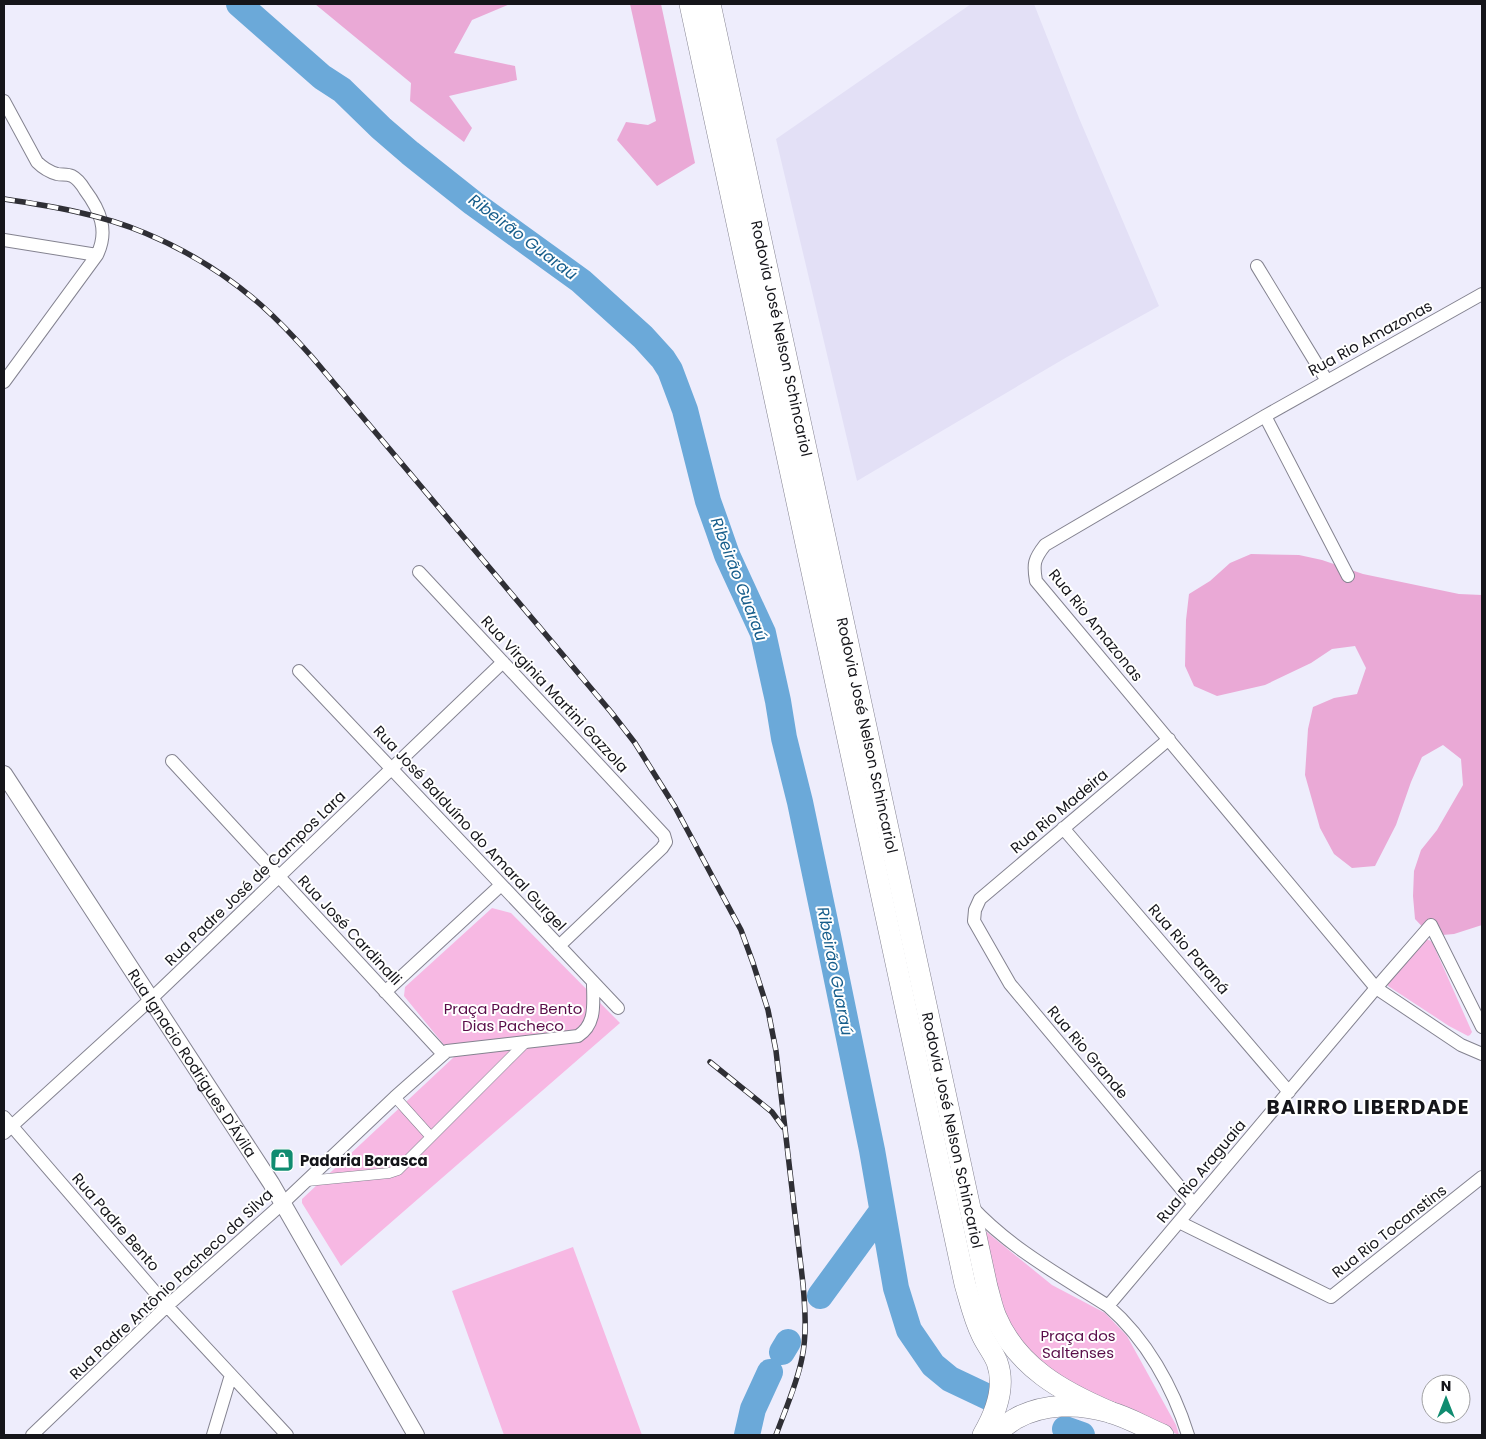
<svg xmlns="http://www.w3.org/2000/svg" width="1486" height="1439" viewBox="0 0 1486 1439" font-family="Poppins,sans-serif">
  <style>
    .built { fill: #e3e0f6 }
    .green { fill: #f7b8e3 }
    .forest { fill: #eaa9d6 }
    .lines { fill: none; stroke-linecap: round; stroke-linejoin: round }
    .river { stroke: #6ba9d9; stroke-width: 26 }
    .pedestrian-casing { stroke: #848390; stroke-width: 11 }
    .minor-casing { stroke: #848390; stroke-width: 14 }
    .tertiary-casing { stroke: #848390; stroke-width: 18 }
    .primary-casing { stroke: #848390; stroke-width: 22 }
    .pedestrian { stroke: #fff; stroke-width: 10 }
    .minor { stroke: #fff; stroke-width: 12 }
    .tertiary { stroke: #fff; stroke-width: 16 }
    .primary { stroke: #fff; stroke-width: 21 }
    .rail-casing { stroke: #2f2f35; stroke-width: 5.5 }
    .rail { stroke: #fff; stroke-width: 4; stroke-dasharray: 11; stroke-linecap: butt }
    .labels { text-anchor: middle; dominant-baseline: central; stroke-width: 4; stroke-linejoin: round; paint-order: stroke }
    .street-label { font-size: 15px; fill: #15151a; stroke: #fff }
    .park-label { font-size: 15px; fill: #590d49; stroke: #fff }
    .poi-label { font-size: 15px; font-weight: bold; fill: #15151a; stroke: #fff; text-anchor: start }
    .water-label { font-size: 16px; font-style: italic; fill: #165d8b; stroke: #fff }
    .district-label { font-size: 20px; font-weight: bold; letter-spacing: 1px; fill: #15151a; stroke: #fff }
  </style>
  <rect width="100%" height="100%" fill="#eeedfc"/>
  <path class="built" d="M971,4h63l45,114 80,188 -92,51 -210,124 -81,-342z"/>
  <path class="green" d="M492,908l19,5 109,110 -279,243 -39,-63v-4l152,-142 -50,-61 1,-9z
    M1426,939l5,2 2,3 39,88 -2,3 -2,1 -19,-10 -61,-40v-3z
    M983,1229l69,56 53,28 22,23 49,89 3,10 -105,-47 -16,-10 -42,-42 -13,-23z
    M573,1247l69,188h-138l-52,-144z"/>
  <path class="forest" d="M315,4h195l-38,16 -18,33 61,13 2,14 -68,16 23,32 -8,14 -54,-41 1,-18z
    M630,4h31l34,159 -38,23 -40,-46 9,-18 22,3 8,-4z
    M1251,554l48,1 23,5 41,14 96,20 23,1v330l-28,9 -23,2 -16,-17 -2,-23 1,-25 7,-21 16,-20 26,-45 -2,-26 -18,-14 -21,12 -11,25 -15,43 -21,41 -23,2 -18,-14 -14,-26 -15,-53 3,-46 5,-22 21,-9 23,-4 9,-26 -11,-22 -23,3 -21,14 -46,22 -48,11 -23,-10 -9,-20 1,-46 3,-26 21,-13 20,-18z"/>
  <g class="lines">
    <path class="river" d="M239,4l83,73 20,13 39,38 29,25 63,50 108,78 62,56 20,22 7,11 15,40 23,91 10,28 9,26 36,78 15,68 6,37 16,64 27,129 45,219 24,138 13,42 24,35 17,14 38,18
      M820,1296l62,-85
      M782,1352l6,-10
      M1065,1429l17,6
      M747,1435l6,-26 17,-37"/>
    <g class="pedestrian-casing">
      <path id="pedestrian" d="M395,1097l36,40
        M307,1181l82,-8 9,-3 129,-129"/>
    </g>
    <g class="minor-casing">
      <path id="minor" d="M4,101l33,61c5,5 13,10 20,12 5,1 10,0 15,2 6,3 10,9 13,14 15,20 24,41 12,65l-93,127
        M4,240l93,15
        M1257,266l70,115
        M1482,294l-217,122 -220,129c-11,14 -12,19 -9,36l340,407 85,57 21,9
        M1265,416l83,160
        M419,572l245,263 2,7 -4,6 -103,98
        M299,671l319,337
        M1169,739l-189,160 -5,11 -1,11 36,63 184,220
        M172,761l271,293
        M1063,828l226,264
        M385,992l116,-107
        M4,1117l163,189 120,129
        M4,1133l147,-134 352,-337
        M972,1207c38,41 89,69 136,99 38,33 65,81 80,129
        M1179,1222l152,75 151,-120
        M1108,1306l268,-318 55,-63 51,102
        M32,1435l135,-129 116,-103 112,-106 52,-46 131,-15c19,-12 15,-34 15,-53
        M213,1435l18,-60"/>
    </g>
    <g class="tertiary-casing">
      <g id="tertiary">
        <path id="s1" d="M4,774l267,409 145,252"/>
      </g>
    </g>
    <g class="primary-casing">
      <g id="primary">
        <path d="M690,4l275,1280c5,17 9,35 17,51 4,9 11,17 15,27 9,25 -1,51 -14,73"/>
        <path id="s2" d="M710,4l277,1283c3,10 5,21 9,30 21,50 67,75 114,95"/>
        <path d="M992,1435c8,-5 15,-11 23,-16 28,-16 64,-16 94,-7 19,5 37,16 54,23"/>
      </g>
    </g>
    <use href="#pedestrian" class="pedestrian"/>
    <use href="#minor" class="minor"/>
    <use href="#tertiary" class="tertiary"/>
    <use href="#primary" class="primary"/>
    <g class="rail-casing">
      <path id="rail" d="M4,199c47,7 96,15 141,34 41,17 83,43 116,72 18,16 35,34 51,52l299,355 24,31 40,64 66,123 12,33 15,47 8,41 27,233c2,24 4,50 -1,74 -5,26 -17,52 -26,77
        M710,1062l62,50 11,15"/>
    </g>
    <use href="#rail" class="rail"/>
  </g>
  <defs>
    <g id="shop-square" transform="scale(1.25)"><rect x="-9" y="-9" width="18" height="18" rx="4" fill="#108c70" stroke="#fff"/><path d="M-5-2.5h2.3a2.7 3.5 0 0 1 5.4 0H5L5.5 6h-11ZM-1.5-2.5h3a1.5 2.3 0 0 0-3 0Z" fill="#fff"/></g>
  </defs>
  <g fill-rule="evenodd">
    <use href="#shop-square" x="282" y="1160"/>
  </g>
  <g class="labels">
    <g class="street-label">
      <text transform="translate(1370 338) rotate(-29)">Rua Rio Amazonas</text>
      <text stroke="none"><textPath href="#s2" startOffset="342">Rodovia José Nelson Schincariol</textPath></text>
      <text transform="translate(1096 625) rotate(51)">Rua Rio Amazonas</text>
      <text transform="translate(555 694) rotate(47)">Rua Virginia Martini Gazzola</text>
      <text stroke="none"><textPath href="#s2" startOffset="748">Rodovia José Nelson Schincariol</textPath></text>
      <text transform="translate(1059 811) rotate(-40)">Rua Rio Madeira</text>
      <text transform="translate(470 828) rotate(47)">Rua José Balduíno do Amaral Gurgel</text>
      <text transform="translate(255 878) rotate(-44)">Rua Padre José de Campos Lara</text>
      <text transform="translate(350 930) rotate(47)">Rua José Cardinalli</text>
      <text transform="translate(1189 949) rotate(49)">Rua Rio Paraná</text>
      <text transform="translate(1088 1052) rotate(50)">Rua Rio Grande</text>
      <text stroke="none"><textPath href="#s1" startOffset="345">Rua Ignacio Rodrigues D'Ávila</textPath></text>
      <text stroke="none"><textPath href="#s2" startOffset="1152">Rodovia José Nelson Schincariol</textPath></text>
      <text transform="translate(1201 1171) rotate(-50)">Rua Rio Araguaia</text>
      <text transform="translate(116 1222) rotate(49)">Rua Padre Bento</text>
      <text transform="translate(1389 1231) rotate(-38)">Rua Rio Tocanstins</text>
      <text transform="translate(171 1284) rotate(-43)">Rua Padre Antônio Pacheco da Silva</text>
    </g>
    <g class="park-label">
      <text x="513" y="1008">Praça Padre Bento<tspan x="513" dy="17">Dias Pacheco</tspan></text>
      <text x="1078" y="1335">Praça dos<tspan x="1078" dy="17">Saltenses</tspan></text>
    </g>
    <g class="poi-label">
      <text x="300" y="1160">Padaria Borasca</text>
    </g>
    <g class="water-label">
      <text transform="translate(523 237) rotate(37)">Ribeirão Guaraú</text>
      <text transform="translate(739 579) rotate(69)">Ribeirão Guaraú</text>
      <text transform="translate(835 971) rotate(79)">Ribeirão Guaraú</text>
    </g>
    <g class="district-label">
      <text x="1368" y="1107">BAIRRO LIBERDADE</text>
    </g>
  </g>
  <rect width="1486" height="1439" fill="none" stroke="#15151a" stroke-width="10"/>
  <g transform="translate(1446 1399)"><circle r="24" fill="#ffffff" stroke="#a1a1a3"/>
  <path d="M0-4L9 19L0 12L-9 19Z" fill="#108c70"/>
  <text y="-8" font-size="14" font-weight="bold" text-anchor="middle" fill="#15151a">N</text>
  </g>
</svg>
